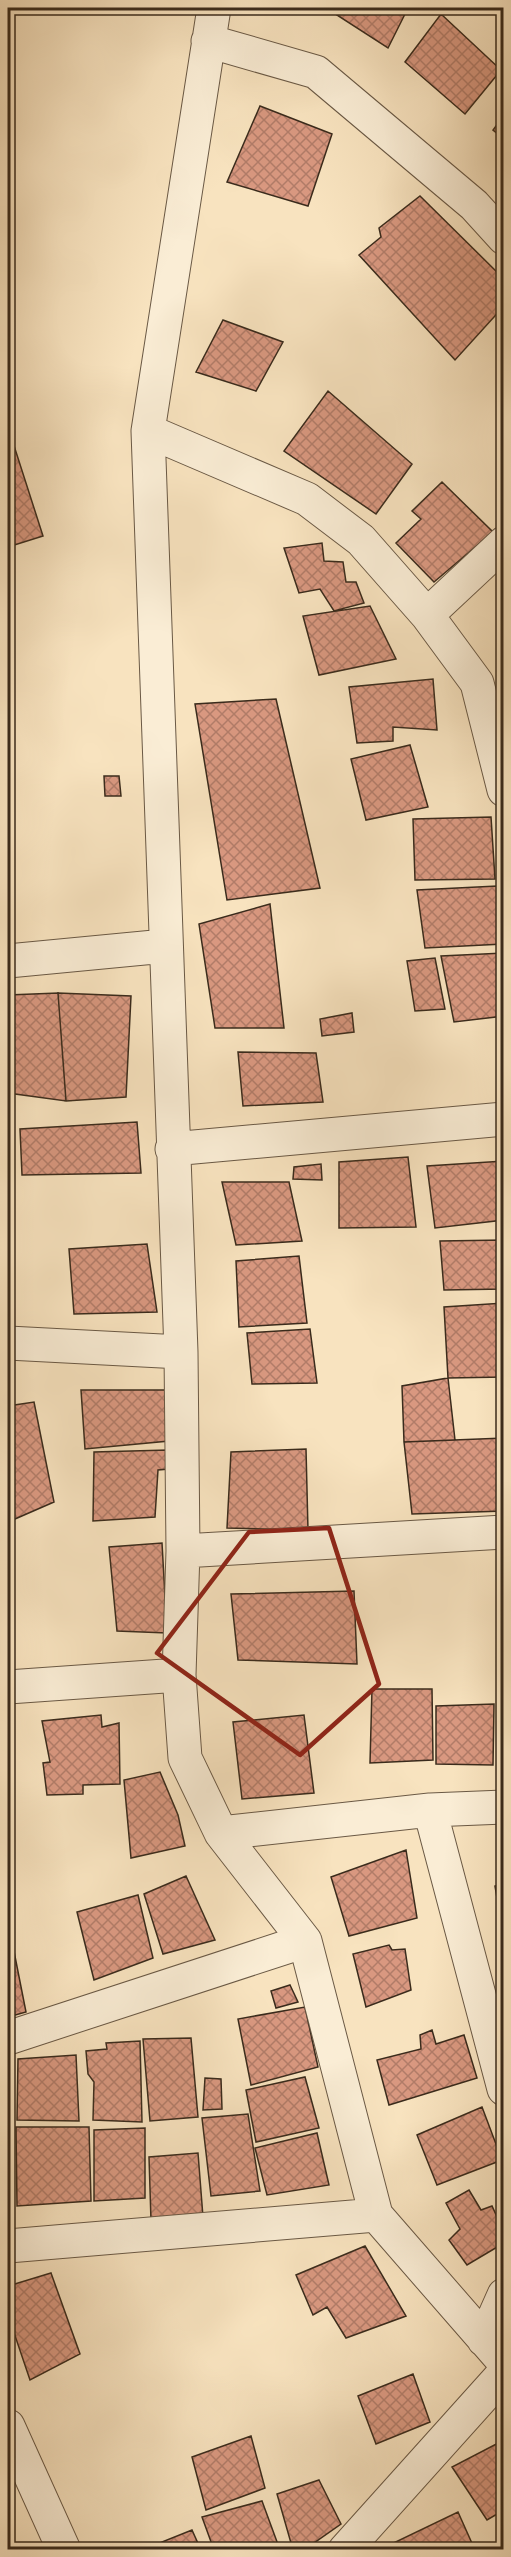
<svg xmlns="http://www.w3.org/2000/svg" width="511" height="2557" viewBox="0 0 511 2557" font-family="'IM FELL English',serif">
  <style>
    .building { fill: url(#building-cross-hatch); stroke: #3a2b1c; stroke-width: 1.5 }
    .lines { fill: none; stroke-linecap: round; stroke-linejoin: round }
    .street-casing { stroke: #6a5945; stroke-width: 35 }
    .street { stroke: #faedd5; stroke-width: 33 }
    .marked { fill: none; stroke: #8f2418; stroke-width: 4.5; stroke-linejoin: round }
  </style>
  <defs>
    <pattern id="building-cross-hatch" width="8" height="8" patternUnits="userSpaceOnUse" patternTransform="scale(1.5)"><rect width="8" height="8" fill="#d99880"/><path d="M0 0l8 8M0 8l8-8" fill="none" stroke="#b17c68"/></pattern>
  </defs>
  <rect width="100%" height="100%" fill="#f8e3bf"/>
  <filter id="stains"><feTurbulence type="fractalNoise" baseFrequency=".00333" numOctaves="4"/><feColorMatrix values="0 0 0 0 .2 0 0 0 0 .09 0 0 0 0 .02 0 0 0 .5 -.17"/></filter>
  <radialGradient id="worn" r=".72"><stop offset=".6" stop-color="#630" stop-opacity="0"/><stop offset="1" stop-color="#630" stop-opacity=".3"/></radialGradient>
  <path class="building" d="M326,8h82l-20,40z
    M441,14l60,56 -36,44 -60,-52z
    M260,106l72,28 -24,72 -81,-24z
    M504,115v24l-11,-9z
    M420,196l84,83v27l-49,54 -96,-105 22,-18 -2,-9z
    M223,320l60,22 -27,49 -60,-19z
    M328,391l84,73 -36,50 -92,-63z
    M8,427l35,109 -35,11z
    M442,482l51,50 -59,50 -38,-39 25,-24 -9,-8z
    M322,543l2,18 19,1 3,20h10l8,21 -30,8 -14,-22 -21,4 -15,-45z
    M370,606l26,53 -77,16 -16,-59z
    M433,679l4,51 -44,-3v14l-36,2 -8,-56z
    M276,699l44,189 -93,12 -32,-196z
    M410,745l18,62 -62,13 -15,-61z
    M104,776h15l2,20h-16z
    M491,817l4,62 -80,1 -2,-61z
    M497,886l6,58 -78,4 -8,-58z
    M270,904l14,124h-69l-16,-104z
    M504,953v63l-50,6 -13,-66z
    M435,958l10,51 -30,2 -8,-50z
    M58,993l73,3 -5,101 -60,4z
    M58,993l8,108 -58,-8v-98z
    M352,1013l2,19 -32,4 -2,-17z
    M238,1052l78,1 7,49 -80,4z
    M137,1122l4,51 -119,2 -2,-46z
    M408,1157l8,70 -77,1v-66z
    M504,1161v59l-69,8 -8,-62z
    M321,1164l1,16 -29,-1 1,-12z
    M222,1182h67l13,59 -66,4z
    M504,1240v49l-60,1 -4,-49z
    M147,1244l10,68 -83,2 -5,-65z
    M299,1256l8,67 -68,4 -3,-66z
    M504,1303v74l-56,1 -4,-71z
    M310,1329l7,54 -65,1 -5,-51z
    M448,1378l7,62 -51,2 -2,-56z
    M81,1390h84l4,51 -84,8z
    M34,1402l20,100 -46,20v-116z
    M504,1438v73l-92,3 -8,-72z
    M306,1449l2,81 -81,-2 4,-76z
    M168,1450l1,19 -11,1 -3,47 -62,4 1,-69z
    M162,1543l5,90 -50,-2 -8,-84z
    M354,1591l3,73 -119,-4 -7,-66z
    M372,1689h60l1,71 -63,3z
    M494,1704l-1,61 -57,-1v-58z
    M101,1715l1,12 17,-4 1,61 -37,1v9l-36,1 -4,-32 7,-1 -8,-41z
    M304,1715l10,78 -72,6 -9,-77z
    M160,1772l18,43 7,31 -54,12 -7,-78z
    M406,1850l11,68 -68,18 -18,-59z
    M186,1876l29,64 -52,14 -19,-60z
    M504,1884v50h-1l-8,-48z
    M138,1895l15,63 -59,22 -17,-68z
    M8,1921l18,91 -18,5z
    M389,1945l3,5 13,-1 6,41 -45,17 -13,-53z
    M290,1985l8,17 -22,6 -5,-17z
    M305,2007l13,60 -67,18 -13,-66z
    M432,2030l4,14 28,-9 13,43 -88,27 -12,-45 44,-11 -1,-14z
    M191,2038l7,79 -48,4 -7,-82z
    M140,2041l2,81 -49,-2 1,-38 -6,-8 -2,-23 21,-2 -1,-6z
    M76,2055l3,66 -62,-1 1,-61z
    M305,2077l14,51 -63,14 -10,-52z
    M205,2078l16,1 1,30 -19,1z
    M482,2107l20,53 -65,25 -20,-50z
    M248,2114l12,77 -49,5 -9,-78z
    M16,2127h73l2,74 -74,5z
    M145,2128v70l-51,3v-71z
    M317,2133l12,52 -62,10 -12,-47z
    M198,2153l5,64 -52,4 -2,-64z
    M469,2190l12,20 11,-4 12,26v11l-37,22 -18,-25 11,-11 -14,-26z
    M365,2246l41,70 -60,22 -19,-31 -14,8 -17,-40z
    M51,2273l29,81 -50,26 -22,-65v-29z
    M413,2374l17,48 -54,22 -18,-48z
    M251,2436l14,52 -59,22 -14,-53z
    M504,2440v70l-17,10 -35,-53z
    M319,2480l22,44 -37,26h-11l-16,-56z
    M262,2501l18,49h-66l-12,-33z
    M458,2512l17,38h-96z
    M192,2530l9,20h-59z"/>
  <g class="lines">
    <g class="street-casing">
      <path id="street" d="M214,8l-66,423 33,921 2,199 -4,124 6,83 36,75 84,108 71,274 128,147
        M208,41l108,31 158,133 30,33
        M148,431l159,68 54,41 66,75 50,68 27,107
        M427,615l77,-72
        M8,961l157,-15
        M172,1149l332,-30
        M8,1343l173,9
        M183,1551l321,-19
        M8,1687l171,-12
        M430,1810l74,279
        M221,1833l209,-23 74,-3
        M8,2038l297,-97
        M8,2246l368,-31
        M484,2340l20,-45
        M8,2426l56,124
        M345,2550l159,-177"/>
    </g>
    <use href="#street" class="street"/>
  </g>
  <path class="marked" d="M329,1528l50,156 -79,71 -143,-102 92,-121z"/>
  <rect width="511" height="2557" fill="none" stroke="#f8e3bf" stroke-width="30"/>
  <rect x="9" y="9" width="493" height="2539" fill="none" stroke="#3a2b1c" stroke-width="3"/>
  <rect x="15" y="15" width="481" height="2527" fill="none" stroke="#3a2b1c" stroke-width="1.5"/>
  <rect width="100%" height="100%" filter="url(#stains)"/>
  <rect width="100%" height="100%" fill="url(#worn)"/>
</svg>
